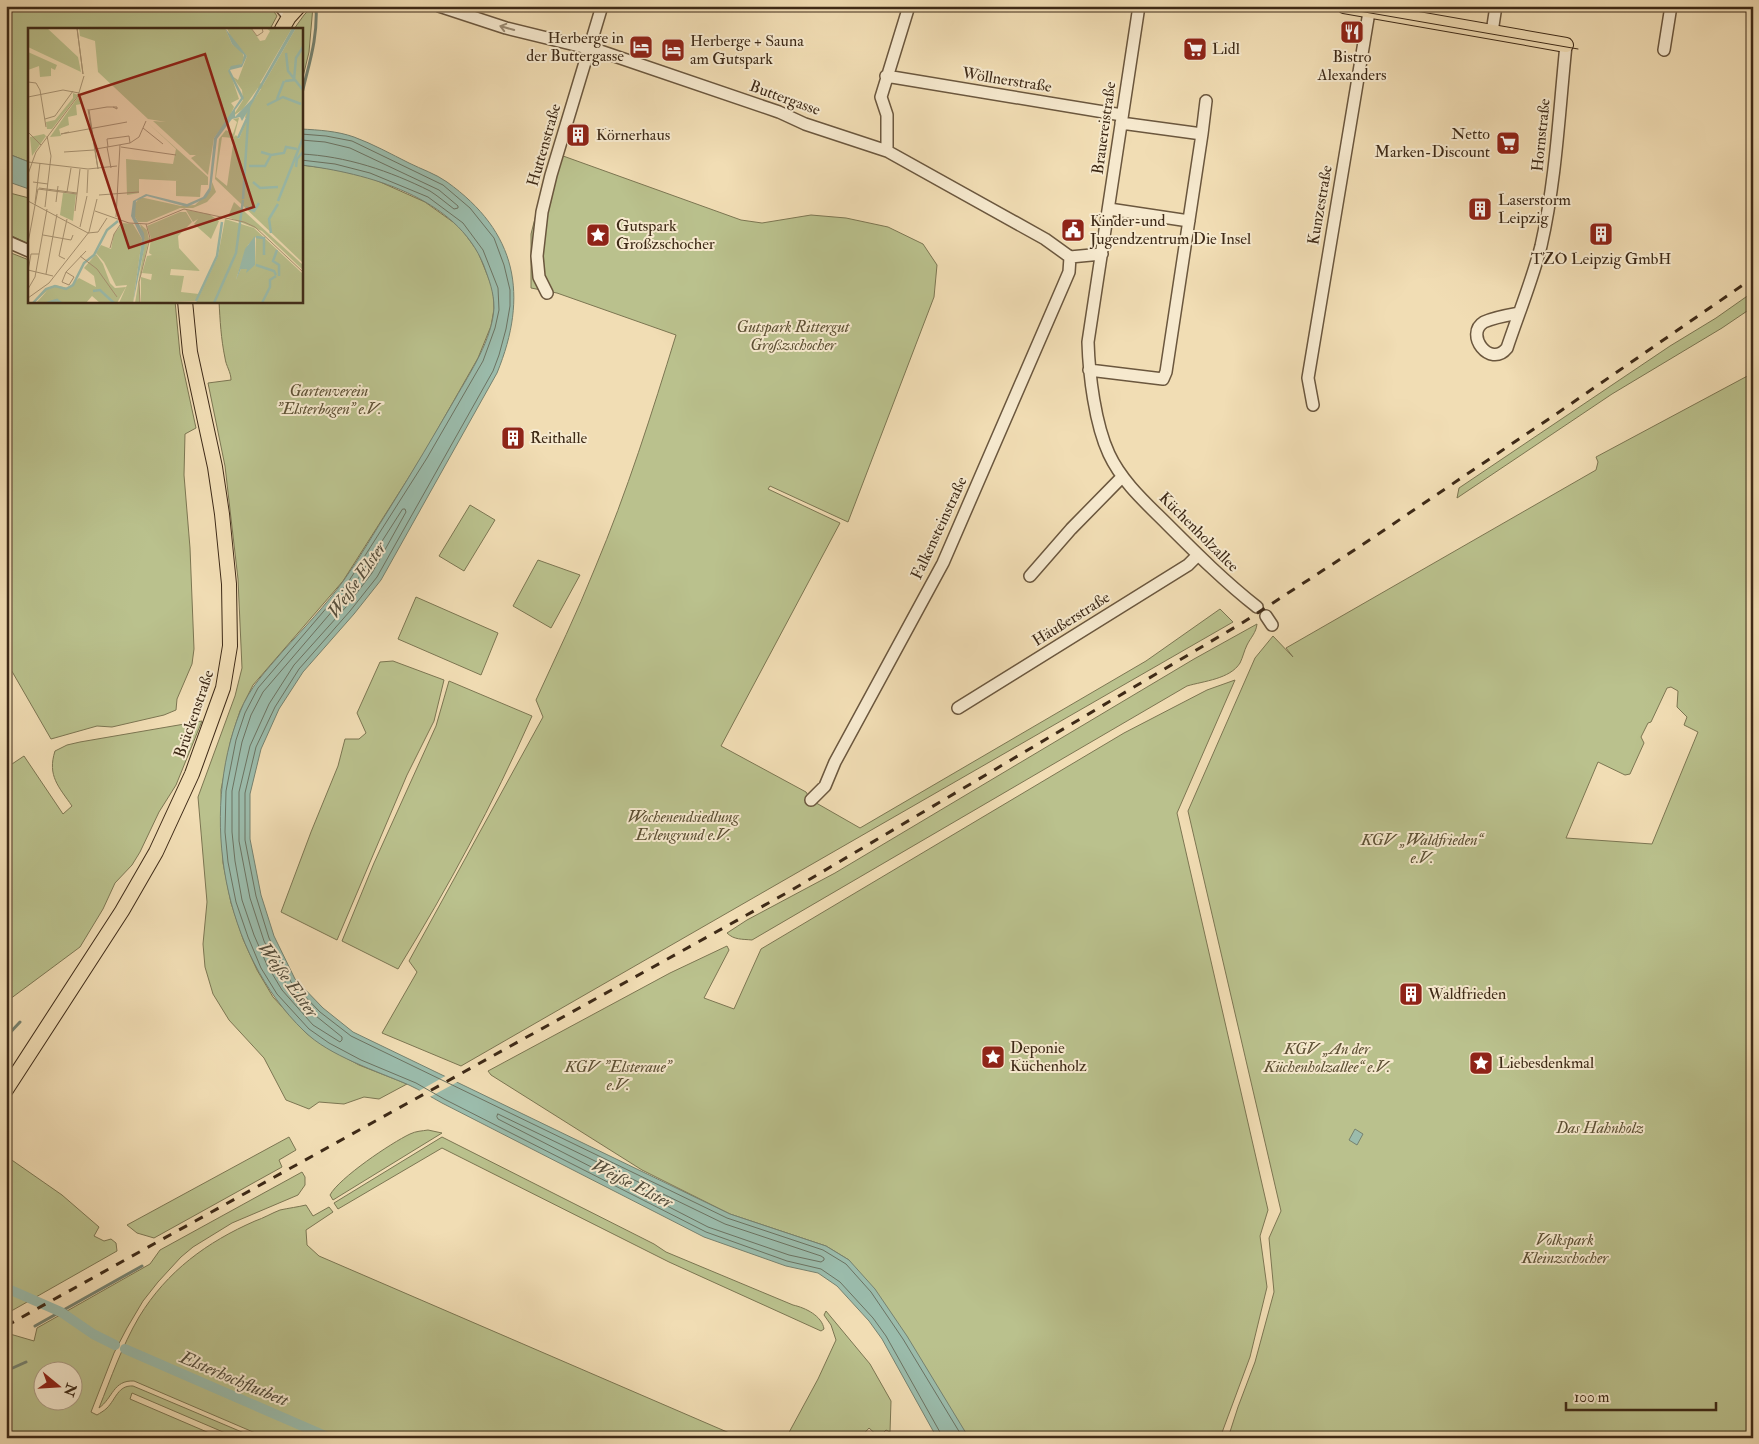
<svg xmlns="http://www.w3.org/2000/svg" width="1759" height="1444" viewBox="0 0 1759 1444" font-family="'IM FELL Double Pica',serif">
  <style>
    .green { fill: #bac18d; stroke: #7c7652; fill-rule: evenodd }
    .water { fill: #9bbcac; stroke: #768270 }
    .pier { fill: #f1ddb4 }
    .lines { fill: none; stroke-linecap: round; stroke-linejoin: round }
    .shore { stroke: #6c7362; stroke-width: 1 }
    .stream { stroke: #768270; stroke-width: 3 }
    .canal { stroke: #9bbcac; stroke-width: 10 }
    .minor-casing { stroke: #6b573e; stroke-width: 14 }
    .major-casing { stroke: #3e2a17; stroke-width: 16 }
    .minor { stroke: #f6e9ce; stroke-width: 11 }
    .major { stroke: #f1ddb4; stroke-width: 14 }
    .tram { stroke: #3e2a17; stroke-width: 1 }
    .rail { stroke: #3e2a17; stroke-width: 3; stroke-dasharray: 9 9; stroke-linecap: butt }
    .oneway { stroke: #9a8a72 }
    .labels { text-anchor: middle; dominant-baseline: central; stroke-width: 4; stroke-linejoin: round; paint-order: stroke }
    .poi-label { font-size: 16px; fill: #3e2a17; stroke: #f6e9ce; text-anchor: start }
    .street-label { font-size: 16px; fill: #3e2a17; stroke: #f6e9ce }
    .park-label { font-size: 16px; font-style: italic; fill: #5d5034; stroke: #f6e9ce }
    .water-label { font-size: 18px; font-style: italic; fill: #554e3c; stroke: #f6e9ce }
    .inset-river { fill: none; stroke: #9bbcac; stroke-width: 2.5 }
    .inset-road { fill: none; stroke: #a99575; stroke-width: 1 }
    .view { fill: #8f2418; fill-opacity: 0.15; stroke: #8f2418; stroke-width: 2.5 }
    .inset-edge { fill: none; stroke: #3e2a17; stroke-width: 2.5 }
  </style>
  <rect width="100%" height="100%" fill="#f1ddb4"/>
  <filter id="stains"><feTurbulence type="fractalNoise" baseFrequency=".004" numOctaves="4"/><feColorMatrix values="0 0 0 0 .2 0 0 0 0 .09 0 0 0 0 .02 0 0 0 .5 -.17"/></filter>
  <radialGradient id="worn" r=".72"><stop offset=".6" stop-color="#630" stop-opacity="0"/><stop offset="1" stop-color="#630" stop-opacity=".3"/></radialGradient>
  <path class="green" d="M6,6h264l7,10 -7,13h-241v133l-23,-9z
    M313,6l-4,46 -8,33v-56h-7l10,-14z
    M552,152l189,68 21,3 49,-8 35,3 42,9 35,17 14,21 -3,32 -86,225 -78,-36 -2,3 72,34 -119,223 85,46 5,8 49,28 286,-167 74,-52 13,13 -772,444 -79,-33 35,-61 -8,-11 134,-244 -7,-17c20,-44 41,-87 59,-132 32,-76 57,-155 81,-233l-119,-42 -26,-5v-54z
    M301,165l33,4 35,8 56,25 35,25 18,25 15,37 1,20 -3,17 -13,32 -55,97 -80,126 -90,104 -13,26 -9,28 -10,51 2,73 8,40 12,36 14,31 16,27 33,36 20,14 33,18 48,19 -28,15 -15,-2 -20,7 -25,-2 -10,7 -23,-9 -22,-42 -35,-38 -16,-26 -8,-27 -2,-23 4,-42 -9,-105 37,-101 7,-28 -4,-89 -13,-113 -17,-83 23,-3c0,-8 -5,-14 -6,-22 -4,-19 -5,-38 -6,-57h82z
    M6,192l23,6v46l-23,-11z
    M6,251l23,9v41h146l5,53 16,74 -11,6 -1,41 6,73 4,101 -2,15 -15,35 -1,11 -12,5 -52,12 -15,-1 -46,13 -45,-78z
    M1753,292v15l-31,21 -110,66 -155,104 2,-10 211,-142 46,-28z
    M1753,373v1065h-525l10,-31 17,-45 19,-70 -5,-54 12,-27 -93,-400 67,-153 18,-22 20,21 -7,-9 310,-178 2,-8 -2,-5zM1671,687l7,4 -1,16 10,10 -3,8 14,7 -46,112 -86,-6 32,-76 27,13 5,-1 14,-31 -3,-6 7,-14 3,-1 16,-34z
    M470,505l25,15 -31,51 -25,-15z
    M538,560l42,15 -29,53 -38,-22z
    M416,597l82,36 -17,42 -83,-36z
    M1257,624c-1,9 -6,13 -10,21 -3,6 -4,12 -7,18 -10,16 -36,18 -53,23l-435,254c-10,-1 -18,0 -25,-7l20,-13 88,-47 359,-214z
    M393,661l51,19 -10,41 -27,54 -70,165 -56,-28 30,-80 27,-66 7,-27h14l7,-6 -9,-20 23,-51z
    M1235,680l-58,133 91,397 -8,26 7,51 -17,70 -30,81h-251l-120,-178 -23,-14 -96,-32 -88,-44 -151,-95 -3,-4 182,-98 57,-27 2,4 -25,48 30,11 27,-60 363,-216 83,-43z
    M449,681l83,35c-40,90 -83,170 -134,253l-56,-28 32,-78 62,-137z
    M202,721l-26,64 -17,27 -19,40 -8,13 -17,18 -12,26 -23,38 -74,55v-234l18,-12 39,58 9,-8c-13,-19 -25,-30 -17,-55l12,-6 13,-3z
    M428,1130l14,3 -109,67 -3,-5c9,-17 61,-52 80,-61 6,-3 12,-3 18,-4z
    M289,1137l7,13 -17,10 3,7 -128,71 -17,-5 -10,-8z
    M442,1137l212,107 12,8 127,53c13,3 29,11 31,24l-3,2 -152,-69 -227,-114 -104,61 -4,-6z
    M6,1156l56,39 37,32 -5,9 10,5 7,-2 5,4 1,8 -111,63z
    M302,1172l3,5v8l-7,10 -66,28 -39,24 -12,10 -23,25 -15,19 -16,27 -13,25 -23,59 6,3c3,-2 7,-4 10,-7 9,-9 11,-23 26,-22l123,52h-19l-105,-45 -2,6 91,39h-215v-102l4,-2 24,7 3,-13 113,-64 10,-14zM42,1372h30v30h-30z
    M306,1205l7,11 16,-9 4,5 -27,18 1,15 12,11 422,182h-474l-133,-57c-21,-1 -21,17 -35,27 12,-30 23,-62 40,-91 28,-46 68,-75 116,-96 9,-3 17,-8 25,-11 9,-2 18,-3 26,-5z
    M826,1311l44,53 21,37 -1,31 -4,-2 -7,7 -10,-9 -9,10h-74l32,-59 18,-39 -5,-15 -7,-10z"/>
  <path class="water" d="M301,129c18,1 36,2 53,8 19,7 37,17 55,26 12,6 27,11 38,19 70,50 82,113 50,191l-116,207 -27,34 -51,58 -24,37 -18,40 -11,45v45l11,56 13,41 21,43 28,29 30,24 377,182 96,32 23,14 26,29 32,47 62,102h-32l-55,-99 -13,-18 -32,-35 -19,-13 -32,-7 -82,-29 -262,-134c-11,-6 -22,-13 -33,-18 -32,-14 -80,-29 -105,-54 -81,-78 -105,-215 -64,-319 9,-24 26,-41 43,-61 21,-23 43,-46 61,-71 17,-24 31,-49 47,-74 22,-35 43,-71 64,-107 16,-28 37,-59 39,-91 0,-16 -5,-28 -10,-42 -27,-69 -117,-93 -183,-101z
    M6,153l23,9v27l-23,-8z
    M1355,1129l8,5 -6,11 -8,-5z"/>
  <path class="pier" d="M449,1074l12,6 -33,18 -11,-6z"/>
  <g class="lines">
    <path class="shore" d="M301,134l25,2 26,5 91,44 27,23 24,30 10,27 6,25v16l-4,23 -7,26 -6,16 -116,206 -27,34 -51,58 -24,38 -19,40 -11,46v47l11,56 13,42 22,44 29,30 31,24 376,182 96,32 23,14 25,28 32,47 60,99
      M301,140l24,2 25,6 89,42 19,16v2l-4,1c-8,-6 -16,-13 -24,-18 -40,-20 -84,-35 -129,-37
      M301,160l34,4 35,9 58,24 35,26 20,27 15,38 1,22 -4,18 -12,33 -56,97 -80,126 -89,104 -13,25 -9,27 -10,51 -1,41 3,30 8,40 12,35 13,31 16,26 32,35 20,14 32,17 55,23 28,16 262,133 81,29 34,8 19,13 33,36 13,18 55,98v4
      M403,509h2l1,3 -34,61 -26,34 -52,58 -25,39 -19,42 -11,46v49l11,57 14,43 23,45 29,30 26,21v3l-2,2 -27,-17 -31,-35 -15,-25 -13,-30 -12,-35 -7,-39 -3,-29v-41l10,-49 9,-27 12,-23 89,-104z
      M498,1114l227,110 96,32 3,2v2l-3,2 -32,-7 -81,-28 -210,-108 -1,-2z"/>
    <path class="stream" d="M301,98c7,-32 17,-58 15,-92
      M6,1037l14,-15
      M35,1326l107,-60
      M6,1371l20,-9"/>
    <path class="canal" d="M6,1288l55,24 32,22 22,11
      M125,1349l205,89"/>
    <g class="minor-casing">
      <path id="minor" d="M280,6l9,11
        M439,6l67,22 94,23 179,61 26,12 82,27 158,88 25,18 32,-3
        M1139,6l-51,336c1,33 7,82 21,112 13,28 37,49 58,70 29,29 58,58 90,83
        M1492,32l4,-26
        M1664,50l7,-44
        M886,76l236,39
        M1202,134l4,-33
        M887,151v-36l-6,-18 28,-91
        M1109,209l80,12
        M6,241l23,10
        M547,293l-8,-16 -2,-21 5,-44 9,-37 51,-169
        M1519,313c-11,2 -24,4 -35,9 -20,12 6,47 23,26 11,-33 25,-67 34,-102 15,-66 18,-133 25,-201
        M1089,370l74,9 3,-7 36,-238 -81,-11
        M1313,405l-5,-27 62,-372
        M1030,576l41,-47 51,-52
        M1266,616l6,9
        M958,708l230,-143 10,-10
        M811,800l14,-14 10,-24 108,-199 120,-277 6,-14 1,-15"/>
    </g>
    <g class="major-casing">
      <path id="major" d="M1344,6l222,39
        M282,29l7,-12 10,-11
        M6,1090l116,-179 34,-59 36,-78 31,-86 7,-42 -1,-62 -7,-70 -7,-47 -25,-115 -5,-51"/>
    </g>
    <use href="#minor" class="minor"/>
    <use href="#major" class="major"/>
    <path class="tram" d="M1330,6l248,43"/>
    <path class="rail" d="M6,1326l784,-435 452,-268 120,-78 200,-135 191,-132"/>
  </g>
  <defs><path id="oneway-shaft" d="M-6 0H5M1.5-3L5.5 0L1.5 3" fill="none" stroke-width="1.6" stroke-linecap="round" stroke-linejoin="round" transform="scale(1.25)"/></defs>
  <use class="oneway" href="#oneway-shaft" transform="translate(507 28) rotate(-164)"/>
  <defs>
    <g id="restaurant-square" transform="scale(1.25)"><rect x="-9" y="-9" width="18" height="18" rx="4" fill="#8f2418" stroke="#f6e9ce"/><path d="M-5-6h1v4h1v-4h1v4h1v-4h1v5L-1.5 .5V6h-2V.5L-5-1ZM5-6V6H3V1.5H1.5Q1.5-4 5-6Z" fill="#fff"/></g>
    <g id="hotel-square" transform="scale(1.25)"><rect x="-9" y="-9" width="18" height="18" rx="4" fill="#8f2418" stroke="#f6e9ce"/><path d="M-6-4.5h1.5V1H6V5H4.5V3h-9V5H-6ZM-4 0a1.8 1.8 0 1 1 3.6 0ZM.5 0V-2.5h3Q6-2.5 6 0Z" fill="#fff"/></g>
    <g id="supermarket-square" transform="scale(1.25)"><rect x="-9" y="-9" width="18" height="18" rx="4" fill="#8f2418" stroke="#f6e9ce"/><path d="M-6-5.5h2.5l.6 2H6L4.5 2H-2.5L-4.4-4H-6ZM-1.5 3.2a1.3 1.3 0 1 0 .1 0ZM3 3.2a1.3 1.3 0 1 0 .1 0Z" fill="#fff"/></g>
    <g id="building-square" transform="scale(1.25)"><rect x="-9" y="-9" width="18" height="18" rx="4" fill="#8f2418" stroke="#f6e9ce"/><path d="M-4-6H4V6H1V3H-1V6H-4ZM-2.5-4.3h1.7v1.8h-1.7ZM.8-4.3h1.7v1.8H.8ZM-2.5-1h1.7V.8h-1.7ZM.8-1h1.7V.8H.8Z" fill="#fff"/></g>
    <g id="civic-square" transform="scale(1.25)"><rect x="-9" y="-9" width="18" height="18" rx="4" fill="#8f2418" stroke="#f6e9ce"/><path d="M-.6-6.5H3V-4.5H.6V-3L4-1V1h2V6H-6V1h2V-1L-.6-3ZM-1.2 2.5V6h2.4V2.5Z" fill="#fff"/></g>
    <g id="sight-square" transform="scale(1.25)"><rect x="-9" y="-9" width="18" height="18" rx="4" fill="#8f2418" stroke="#f6e9ce"/><path d="M0-6L1.8-2.2L6-1.7L2.9 1.2L3.7 5.4L0 3.3L-3.7 5.4L-2.9 1.2L-6-1.7L-1.8-2.2Z" fill="#fff"/></g>
  </defs>
  <g fill-rule="evenodd">
    <use href="#restaurant-square" x="1352" y="32"/>
    <use href="#hotel-square" x="641" y="47"/>
    <use href="#supermarket-square" x="1195" y="49"/>
    <use href="#hotel-square" x="673" y="50"/>
    <use href="#building-square" x="578" y="135"/>
    <use href="#supermarket-square" x="1508" y="143"/>
    <use href="#building-square" x="1480" y="209"/>
    <use href="#civic-square" x="1073" y="230"/>
    <use href="#building-square" x="1601" y="234"/>
    <use href="#sight-square" x="598" y="235"/>
    <use href="#building-square" x="513" y="438"/>
    <use href="#building-square" x="1411" y="994"/>
    <use href="#sight-square" x="993" y="1057"/>
    <use href="#sight-square" x="1481" y="1063"/>
  </g>
  <g class="labels">
    <g class="poi-label">
      <text x="624" y="38" text-anchor="end">Herberge in<tspan x="624" dy="18">der Buttergasse</tspan></text>
      <text x="690" y="41">Herberge + Sauna<tspan x="690" dy="18">am Gutspark</tspan></text>
      <text x="1212" y="49">Lidl</text>
      <text x="1352" y="57" text-anchor="middle">Bistro<tspan x="1352" dy="18">Alexanders</tspan></text>
      <text x="1490" y="134" text-anchor="end">Netto<tspan x="1490" dy="18">Marken-Discount</tspan></text>
      <text x="596" y="135">Körnerhaus</text>
      <text x="1498" y="200">Laserstorm<tspan x="1498" dy="18">Leipzig</tspan></text>
      <text x="1090" y="221">Kinder-und<tspan x="1090" dy="18">Jugendzentrum Die Insel</tspan></text>
      <text x="616" y="226">Gutspark<tspan x="616" dy="18">Großzschocher</tspan></text>
      <text x="1601" y="259" text-anchor="middle">TZO Leipzig GmbH</text>
      <text x="530" y="438">Reithalle</text>
      <text x="1428" y="994">Waldfrieden</text>
      <text x="1010" y="1048">Deponie<tspan x="1010" dy="18">Küchenholz</tspan></text>
      <text x="1498" y="1063">Liebesdenkmal</text>
    </g>
    <g class="street-label">
      <text transform="translate(1007 80) rotate(9)">Wöllnerstraße</text>
      <text transform="translate(785 98) rotate(20)">Buttergasse</text>
      <text transform="translate(1104 128) rotate(-82)">Brauereistraße</text>
      <text transform="translate(1541 135) rotate(-84)">Hornstraße</text>
      <text transform="translate(544 145) rotate(-74)">Huttenstraße</text>
      <text transform="translate(1320 205) rotate(-80)">Kunzestraße</text>
      <text transform="translate(939 528) rotate(-65)">Falkensteinstraße</text>
      <text transform="translate(1199 532) rotate(45)">Küchenholzallee</text>
      <text transform="translate(1071 619) rotate(-32)">Häußerstraße</text>
      <text transform="translate(194 714) rotate(-71)">Brückenstraße</text>
    </g>
    <g class="park-label">
      <text x="793" y="327">Gutspark Rittergut<tspan x="793" dy="18">Großzschocher</tspan></text>
      <text x="329" y="391">Gartenverein<tspan x="329" dy="18">"Elsterbogen" e.V.</tspan></text>
      <text x="683" y="817">Wochenendsiedlung<tspan x="683" dy="18">Erlengrund e.V.</tspan></text>
      <text x="1422" y="840">KGV „Waldfrieden“<tspan x="1422" dy="18">e.V.</tspan></text>
      <text x="1327" y="1049">KGV „An der<tspan x="1327" dy="18">Küchenholzallee“ e.V.</tspan></text>
      <text x="618" y="1067">KGV "Elsteraue"<tspan x="618" dy="18">e.V.</tspan></text>
      <text x="1600" y="1128">Das Hahnholz</text>
      <text x="1565" y="1240">Volkspark<tspan x="1565" dy="18">Kleinzschocher</tspan></text>
    </g>
    <g class="water-label">
      <text transform="translate(357 580) rotate(-55)">Weiße Elster</text>
      <text transform="translate(288 980) rotate(54)">Weiße Elster</text>
      <text transform="translate(632 1184) rotate(27)">Weiße Elster</text>
      <text transform="translate(234 1379) rotate(23)">Elsterhochflutbett</text>
    </g>
  </g>
  <g transform="translate(28 28)">
    <rect width="275" height="275" fill="#f1ddb4"/>
    <path d="M0,0h19l31,29 3,15 -53,-25zM51,0h146l7,16 10,7 2,7 -2,6 -13,5 10,30 -8,4 3,4 -5,11 -15,20 -6,37 -17,-17 5,-3h-6l-37,-34 13,1 36,-20 -36,20 -18,-3 -50,-47 -3,-31 -15,-5zM199,0h24l9,13 5,-1 5,-9 -4,-3h26l-32,55 3,2 33,-57h7v235l-88,-84 4,-40 7,-9 7,4 4,-12 -4,-3 6,-1 -5,19 2,-2 3,4 9,-22 -3,1 1,-6 15,-23 -3,-1 -15,21 -10,7 10,-16 -1,-10 -10,-14 6,4 9,-24 -15,-16zM194,109l12,1 -7,48 -11,-9zM0,24l29,13 -2,5 -4,-2v8l-11,1 -1,-11 -11,4zM45,65l5,2 -26,34h-5l-1,-7 9,-2 18,-22zM50,69l3,7 -5,1 1,10 -9,2 1,8 -10,4 2,7 -11,1zM120,95l60,54v8h-7l-1,12 -24,-1v-15h3l-21,-1 -19,-1v14l-12,2 -1,-36 47,5 3,-15zM16,106l2,2 -14,20 -2,-19zM184,154l4,10 -9,10 -14,6h-13l-33,14h-9l-3,-5 -1,-12 6,-8 41,9 14,-1 16,-15zM35,165l13,1 -3,27 -13,-6zM206,174l69,63v5l-41,-39 -34,-14zM158,182l23,4 10,7 -8,18 -17,-15 4,-5 -5,3zM152,184h6l6,10 -14,14 1,12 21,23 -29,-2 -1,6 14,1 -3,16 18,2 -3,7 -55,2v-26l10,3 1,-6 -10,-1 5,-17 5,-1 -3,-2 2,-15 -4,-12zM197,191l29,9 49,46v29h-107l22,-47zM228,209l-1,28 -14,4 -5,10 12,-34zM95,195l10,1 9,15 -9,64h-14l8,-18 -11,1 -12,-24 -8,-9 5,-8 10,4 3,-15zM112,196l7,6 2,9 -10,43 1,21h-5l10,-61zM68,226l7,10 7,19 5,5 11,-1 -9,16h-17l-8,-7 -6,7h-50l11,-12 -14,12 11,-13 11,-5 13,3 11,-10 17,9 -2,-11 -10,-8z" fill="#bac18d" fill-rule="evenodd"/>
    <path d="M197,0l22,28 -5,11 -12,3 14,28 -9,12v7l17,-18 40,-71h4l-54,93 -2,-4 -8,2 -15,20 -6,51 -5,8 -19,9 -40,-11 -11,5 -1,16 9,16 1,12 -12,58 9,-64 -11,-23 2,-15 13,-7 41,10 16,-7 6,-9 5,-50 27,-40 -13,-27 3,-5 11,-2 2,-9 -12,-11zM227,208v29l-9,8 1,-4h-6l-5,11 9,-31z" fill="#9bbcac"/>
    <path class="inset-river" d="M258,25l2,18 15,19M257,53l9,-1 2,-22 7,-11M249,71l7,-18M239,77l16,-8 18,7M210,110l10,-22M233,124l10,3 13,-2 2,-6 11,2M221,138h16l6,-11M268,139l1,-8 6,-7M225,154l7,6 18,-1M215,171l6,-94M250,173l25,-63M218,179l8,4 5,-8M243,205l-2,-14 9,-15M228,209l8,1v17M249,222l-4,11 6,4v11M228,237l18,6 2,4M65,263l7,-1 14,13M168,273l21,-45 5,-34M5,275l13,-14 9,-3 11,3 7,-4 11,-22 10,-8 13,-25 11,-9M19,275l10,-3 4,3M186,275l22,-50 7,-53M234,275l8,-16v-7l6,-4"/>
    <path class="inset-road" d="M49,0l6,46M49,0l6,46M223,0l6,8 6,-4 -1,-4M0,54l8,1 4,7 6,37M0,69l35,-7 16,3M60,81l10,60M61,82l18,-3h10v2l-4,-2M61,82l9,59M17,91l10,-3 18,-25M115,100l20,16M0,104l13,13M41,104l-8,2 66,-12M79,119l4,21M80,119l-1,-8 22,-3 1,7M93,119l55,8M68,121l34,-6 9,-6 7,-16M36,124l30,-2M0,134l60,7 29,-3M0,146l8,-22 42,-56 6,-20M5,154l15,2M11,160l38,5M39,164l4,-24M59,165l1,-23M71,167l40,-3M0,173l60,32M28,174l2,-16M7,175l5,-40M17,179l6,-51 -4,-20M47,183l5,-42M67,183l34,12 19,1 36,-15 60,13 11,5 48,45M88,189l4,-72M52,199l7,-31M60,205l10,-1 9,-14M15,207l28,5 2,-5M0,215l10,-54 39,5M82,220l4,-14 8,-12M52,228l17,13 20,28M37,231l-6,-3 8,-37M0,242l25,6M0,243l3,-17h8M38,244l-4,10 7,3 5,-8 -8,-5 20,-21M18,246l11,-60M0,261l7,-12 12,-68M0,270l21,-15 40,-51 8,-33M112,275l-1,-21 11,-44 -4,-14"/>
    <path class="view" d="M177,26l49,153 -125,41 -50,-153z"/>
    <rect width="275" height="275" class="inset-edge"/>
  </g>
  <rect width="1759" height="1444" fill="none" stroke="#f1ddb4" stroke-width="25"/>
  <rect x="8" y="8" width="1744" height="1429" fill="none" stroke="#3e2a17" stroke-width="2.5"/>
  <rect x="12" y="12" width="1734" height="1419" fill="none" stroke="#3e2a17"/>
  <g transform="translate(58 1386) rotate(108)"><circle r="24" fill="#f6e9ce" stroke="#ac9d85"/>
  <path d="M0-4L9 19L0 12L-9 19Z" fill="#8f2418"/>
  <text y="-8" font-size="14" font-weight="bold" text-anchor="middle" fill="#3e2a17">N</text>
  </g>
  <path d="M1566 1402v8h150v-8" fill="none" stroke="#3e2a17" stroke-width="2.5"/>
  <text x="1574" y="1402" font-size="15" fill="#3e2a17" stroke="#f6e9ce" stroke-width="4" paint-order="stroke">100 m</text>
  <rect width="100%" height="100%" filter="url(#stains)"/>
  <rect width="100%" height="100%" fill="url(#worn)"/>
</svg>
